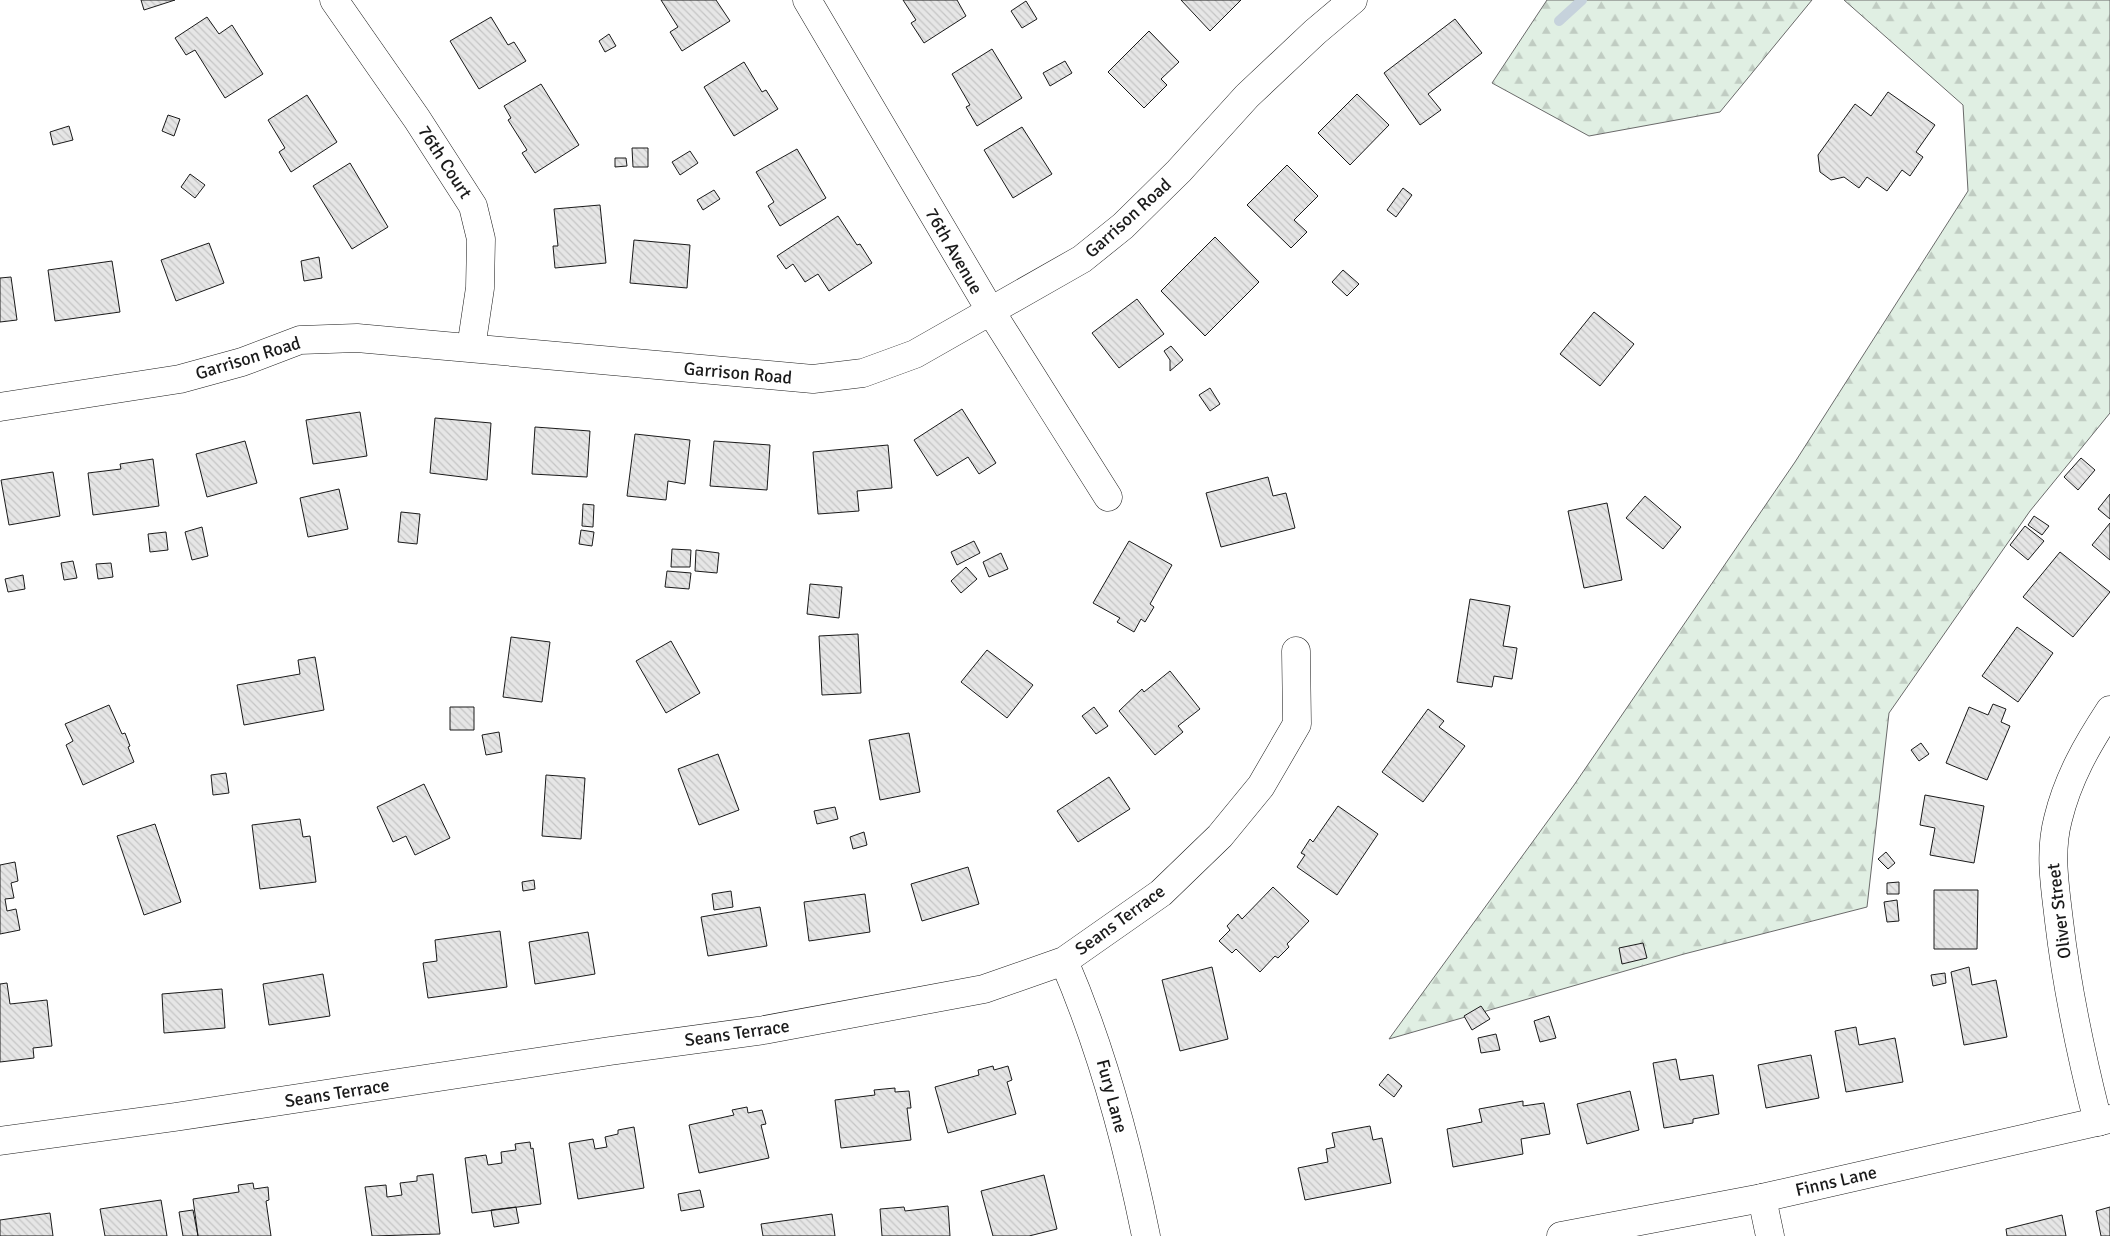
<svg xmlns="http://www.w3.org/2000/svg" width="2110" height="1236" viewBox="0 0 2110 1236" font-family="Signika,sans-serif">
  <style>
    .forest { fill: url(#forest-firs); stroke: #6a6a6a }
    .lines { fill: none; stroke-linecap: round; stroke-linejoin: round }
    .stream { stroke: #c6d2dc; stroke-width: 10 }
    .building { fill: url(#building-back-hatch); stroke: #1a1a1a }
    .minor-casing { stroke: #1a1a1a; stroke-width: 29 }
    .tertiary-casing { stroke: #1a1a1a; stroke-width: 29 }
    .minor { stroke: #fff; stroke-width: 28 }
    .tertiary { stroke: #fff; stroke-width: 28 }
    .labels { text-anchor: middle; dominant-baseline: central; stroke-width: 4; stroke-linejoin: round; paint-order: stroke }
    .street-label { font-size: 18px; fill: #1a1a1a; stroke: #fff }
  </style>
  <defs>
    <pattern id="forest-firs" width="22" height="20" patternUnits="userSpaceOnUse" patternTransform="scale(1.25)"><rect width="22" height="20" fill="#e0efe3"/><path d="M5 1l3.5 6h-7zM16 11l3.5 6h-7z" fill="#c0ccc2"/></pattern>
    <pattern id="building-back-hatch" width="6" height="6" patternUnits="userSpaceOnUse" patternTransform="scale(1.25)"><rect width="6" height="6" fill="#e6e6e6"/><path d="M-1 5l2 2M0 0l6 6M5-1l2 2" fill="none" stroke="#c5c5c5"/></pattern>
  </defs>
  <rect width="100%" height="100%" fill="#fff"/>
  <path class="forest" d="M1547,0h265l-92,112 -131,24 -97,-53z
    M1844,0h266v413l-80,98 -141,202 -22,194 -183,47 -295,85 185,-254 221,-323 173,-271 -5,-86z"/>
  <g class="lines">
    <path class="stream" d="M1559,21l23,-21"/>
  </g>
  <path class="building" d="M141,0h34l-31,10z
    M661,0h55l14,21 -48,30 -12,-19 8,-5z
    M903,0h54l9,16 -42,27 -13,-20 5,-3z
    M1181,0h60l-31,31z
    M1026,1l11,18 -15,9 -11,-17z
    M207,17l12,17 13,-9 31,49 -38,24 -30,-48 -9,5 -11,-17z
    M491,17l17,28 6,-3 12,19 -47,28 -29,-48z
    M1455,19l27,34 -54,41 13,16 -21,15 -36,-52z
    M1149,31l30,31 -18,17 6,6 -23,23 -36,-36z
    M609,34l7,12 -11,6 -6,-11z
    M992,49l30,49 -45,28 -11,-19 4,-2 -18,-31z
    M1065,61l7,12 -22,13 -7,-13z
    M744,62l18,30 4,-2 12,19 -44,27 -30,-49z
    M541,84l38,61 -44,28 -13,-20 5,-3 -19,-30 3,-2 -7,-12z
    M1888,92l47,33 -19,27 7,5 -13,19 -8,-6 -15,21 -20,-14 -8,11 -15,-11 -13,3 -11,-8 -2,-17 37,-51 16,12z
    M1357,94l32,31 -39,40 -32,-32z
    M307,95l30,47 -46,30 -12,-20 6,-4 -17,-28z
    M168,115l12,4 -6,17 -12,-5z
    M69,126l4,14 -20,5 -3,-13z
    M1022,127l30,47 -39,24 -29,-48z
    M632,148h16v19h-15z
    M797,149l29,49 -46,28 -12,-20 6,-4 -18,-30z
    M690,151l8,12 -18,12 -8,-13z
    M615,158h11l1,8 -12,1z
    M350,163l38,64 -36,22 -39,-63z
    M1287,165l31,31 -24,24 13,12 -16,16 -44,-43z
    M190,174l15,11 -10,13 -14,-11z
    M1403,188l9,7 -16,22 -9,-7z
    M714,190l6,9 -17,11 -6,-10z
    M600,205l6,58 -51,5 -2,-22h5l-4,-37z
    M838,216l19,29 3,-1 12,19 -43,28 -11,-17 -13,8 -12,-18 -7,5 -9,-13z
    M1215,237l44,45 -54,54 -44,-45z
    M634,240l56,5 -3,43 -57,-5z
    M209,243l15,40 -48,18 -15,-41z
    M319,257l3,21 -18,3 -3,-20z
    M112,261l8,51 -65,9 -7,-51z
    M1343,270l16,14 -12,12 -15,-14z
    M11,277l6,43 -17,2v-44z
    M1137,299l27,35 -45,34 -27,-35z
    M1594,312l40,32 -34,42 -40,-32z
    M1171,346l12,14 -13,11v-11l-6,-9z
    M1210,388l10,16 -10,7 -11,-16z
    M962,409l34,54 -17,11 -11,-17 -31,19 -23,-36z
    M360,412l7,44 -54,8 -7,-44z
    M435,418l56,5 -4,57 -57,-7z
    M535,427l55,4 -3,46 -55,-3z
    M635,434l55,6 -5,44 -17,-3 -2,19 -39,-4z
    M245,441l12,42 -50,14 -11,-43z
    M714,441l56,4 -3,45 -57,-4z
    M888,445l4,43 -35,3 2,20 -41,3 -5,-62z
    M2081,458l14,12 -17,20 -14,-13z
    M153,459l6,47 -66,9 -5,-42 33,-4 -1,-5z
    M53,472l7,44 -51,9 -8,-45z
    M1268,477l5,19 13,-3 9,35 -74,19 -15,-54z
    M339,489l9,40 -40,8 -8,-39z
    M2110,494v25l-12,-10z
    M1645,496l36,31 -18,22 -37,-31z
    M1607,503l15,77 -38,8 -16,-77z
    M583,504l11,1 -1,22 -11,-1z
    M401,512l19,2 -3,30 -19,-2z
    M2034,516l15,10 -7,9 -14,-10z
    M2110,523v37l-18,-15z
    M2025,526l19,15 -16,19 -18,-15z
    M202,527l6,29 -16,4 -7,-28z
    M581,530l13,2 -2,14 -13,-2z
    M166,532l2,18 -18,2 -2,-18z
    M974,541l6,12 -23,12 -6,-13z
    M1129,541l43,24 -22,39 4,3 -9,15 -4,-3 -7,13 -17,-10 3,-4 -27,-15z
    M672,549l19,1 -1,17h-19z
    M696,550l23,3 -2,20 -22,-2z
    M2060,552l50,40 -37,45 -50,-40z
    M1001,553l7,16 -19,8 -6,-15z
    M73,561l4,17 -13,2 -3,-17z
    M111,563l2,14 -15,2 -2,-15z
    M966,567l11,12 -16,14 -10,-12z
    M667,571l24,2 -2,16 -24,-2z
    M23,575l2,14 -17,3 -3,-13z
    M810,584l32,3 -3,31 -32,-4z
    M1470,599l40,7 -7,40 14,2 -5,31 -18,-3 -2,11 -35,-5z
    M2017,627l36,26 -35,49 -36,-26z
    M858,634l3,59 -39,2 -3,-59z
    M511,637l39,5 -8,60 -39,-5z
    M671,641l29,52 -34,20 -30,-52z
    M987,650l46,35 -26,33 -46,-36z
    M315,657l9,53 -80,15 -7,-40 63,-11 -2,-14z
    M1170,671l30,38 -22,17 5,6 -28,23 -36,-44 23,-22 2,3z
    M1993,704l13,5 -5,13 9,4 -23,54 -41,-17 23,-56 19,8z
    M109,705l13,29 3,-1 5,13 -2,1 6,15 -51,23 -17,-40 7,-4 -8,-17z
    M450,707h24v23h-24z
    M1094,707l14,19 -12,8 -14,-18z
    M1428,709l16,12 -5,6 26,19 -42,56 -41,-30z
    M499,732l3,20 -16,3 -4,-20z
    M909,733l11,59 -40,8 -11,-60z
    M1921,743l8,11 -10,7 -8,-11z
    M718,754l21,56 -40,15 -21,-56z
    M226,773l3,20 -16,2 -2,-20z
    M546,775l39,3 -4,61 -39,-3z
    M1109,777l21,32 -52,33 -21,-31z
    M424,784l26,54 -35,17 -9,-19 -13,6 -16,-35z
    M1925,795l59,11 -10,57 -44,-8 5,-27 -15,-3z
    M1338,806l40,28 -41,61 -40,-28 8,-12 -4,-2 9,-14 3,3z
    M835,807l3,12 -21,5 -3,-13z
    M300,819l3,18 7,-1 6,46 -56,7 -8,-64z
    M155,824l26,78 -37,13 -27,-79z
    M864,832l3,13 -14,4 -3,-12z
    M1886,852l9,11 -7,6 -10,-10z
    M15,862l3,19 -7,2 3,15 -9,1 2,12 9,-2 4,21 -20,4v-69z
    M968,867l11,37 -57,17 -11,-37z
    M534,880l1,9 -12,2 -1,-9z
    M1899,882v12h-12v-11z
    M1273,887l36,34 -22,23 2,3 -11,11 -3,-2 -15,16 -24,-23 -4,4 -13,-12 11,-11 -3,-4 11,-12 4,5z
    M1934,890h44l-1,59h-43z
    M731,891l2,16 -19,3 -2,-16z
    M865,894l5,38 -61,9 -5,-39z
    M1897,900l2,21 -12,1 -3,-20z
    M760,907l7,39 -59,10 -7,-39z
    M500,931l7,56 -79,11 -5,-35 14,-2 -2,-21z
    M588,932l7,42 -60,10 -6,-42z
    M1643,943l4,15 -25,6 -3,-16z
    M1212,967l16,72 -48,12 -18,-71z
    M1969,967l3,18 24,-5 11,57 -43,8 -13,-73z
    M1945,973l1,10 -13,3 -2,-11z
    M323,974l7,42 -61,9 -6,-41z
    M7,983l3,21 37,-4 5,46 -19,2 1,10 -34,4v-78z
    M222,989l3,39 -61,5 -2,-39z
    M1481,1006l9,13 -18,11 -8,-14z
    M1549,1016l7,22 -16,4 -6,-21z
    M1856,1027l3,18 36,-7 8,44 -57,10 -11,-61z
    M1496,1034l4,16 -19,3 -3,-15z
    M1811,1055l8,43 -53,10 -8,-43z
    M1676,1059l4,21 33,-5 6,39 -26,5v4l-29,5 -11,-65z
    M993,1066l1,4 14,-4 4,14 -5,2 9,32 -68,19 -13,-46 44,-12 -1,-5z
    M1388,1074l14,12 -8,11 -15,-12z
    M895,1088v4l14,-1 2,17h-4l4,32 -70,8 -6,-48 40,-5 -1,-5z
    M1630,1091l9,39 -52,14 -10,-40z
    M1523,1101v5l21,-3 6,31 -29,5 2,15 -70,13 -6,-38 35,-7 -3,-13z
    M747,1107l1,6 14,-3 4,14 -5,1 8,33 -70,15 -10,-48 45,-10 -2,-5z
    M1370,1126l3,14 9,-2 9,45 -86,17 -7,-32 30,-6 -2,-13 9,-2 -3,-14z
    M634,1127l10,61 -66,11 -9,-56 24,-4 2,10 12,-2 -2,-10 13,-3v-4z
    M530,1142l1,7 2,-1 8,56 -69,9 -7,-55 21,-3 2,10 14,-2 -1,-11 15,-2 -1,-6z
    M433,1174l7,60 -68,2 -7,-49 21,-2 1,12 15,-2 -2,-12 17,-2v-5z
    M1044,1175l13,54 -28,7h-36l-12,-45z
    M253,1183l1,6 14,-2 1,13 -3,1 5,35h-73l-5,-37 46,-7 -1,-7z
    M700,1190l4,17 -23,4 -3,-17z
    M161,1200l6,36h-62l-5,-27z
    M948,1206l2,30h-68l-2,-27 24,-2 1,4z
    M516,1207l3,16 -25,4 -3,-17z
    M2110,1207v29h-9l-5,-25z
    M193,1210l5,26h-15l-4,-24z
    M50,1213l3,23h-53v-16z
    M832,1214l3,22h-72l-2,-12z
    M2062,1215l4,21h-59l-1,-7z"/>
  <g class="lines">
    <g class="minor-casing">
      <path id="minor" d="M334,0l83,119 56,87 8,33 -1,49 -9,60
        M807,0l183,310 118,187
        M0,407l180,-28 62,-17 58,-22 57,-2 456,41 50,-6 52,-19 167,-95 41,-33 56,-55 68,-75 68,-64 38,-32
        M1064,961c38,88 63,181 82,275
        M2098,1122c-17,-67 -31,-133 -39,-201 -4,-35 -10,-68 -1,-102 10,-41 29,-74 52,-109
        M0,1141l175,-24 435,-66 154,-21 220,-41 80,-28 97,-68 59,-57 41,-50 36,-62 -1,-73
        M1762,1198l8,38"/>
    </g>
    <g class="tertiary-casing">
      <path id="tertiary" d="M1561,1236l201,-38 348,-79"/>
    </g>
    <use href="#minor" class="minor"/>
    <use href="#tertiary" class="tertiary"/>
  </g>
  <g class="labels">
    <g class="street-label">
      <text transform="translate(445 162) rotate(57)">76th Court</text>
      <text transform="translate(1128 218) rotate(-42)">Garrison Road</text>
      <text transform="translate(954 251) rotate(60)">76th Avenue</text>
      <text transform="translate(248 358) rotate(-17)">Garrison Road</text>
      <text transform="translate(738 373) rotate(5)">Garrison Road</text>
      <text transform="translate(2059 911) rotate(-97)">Oliver Street</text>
      <text transform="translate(1120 920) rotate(-36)">Seans Terrace</text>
      <text transform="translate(737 1033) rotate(-8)">Seans Terrace</text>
      <text transform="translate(337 1093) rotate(-9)">Seans Terrace</text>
      <text transform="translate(1112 1096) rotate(75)">Fury Lane</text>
      <text transform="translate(1836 1181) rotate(-13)">Finns Lane</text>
    </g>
  </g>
</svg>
